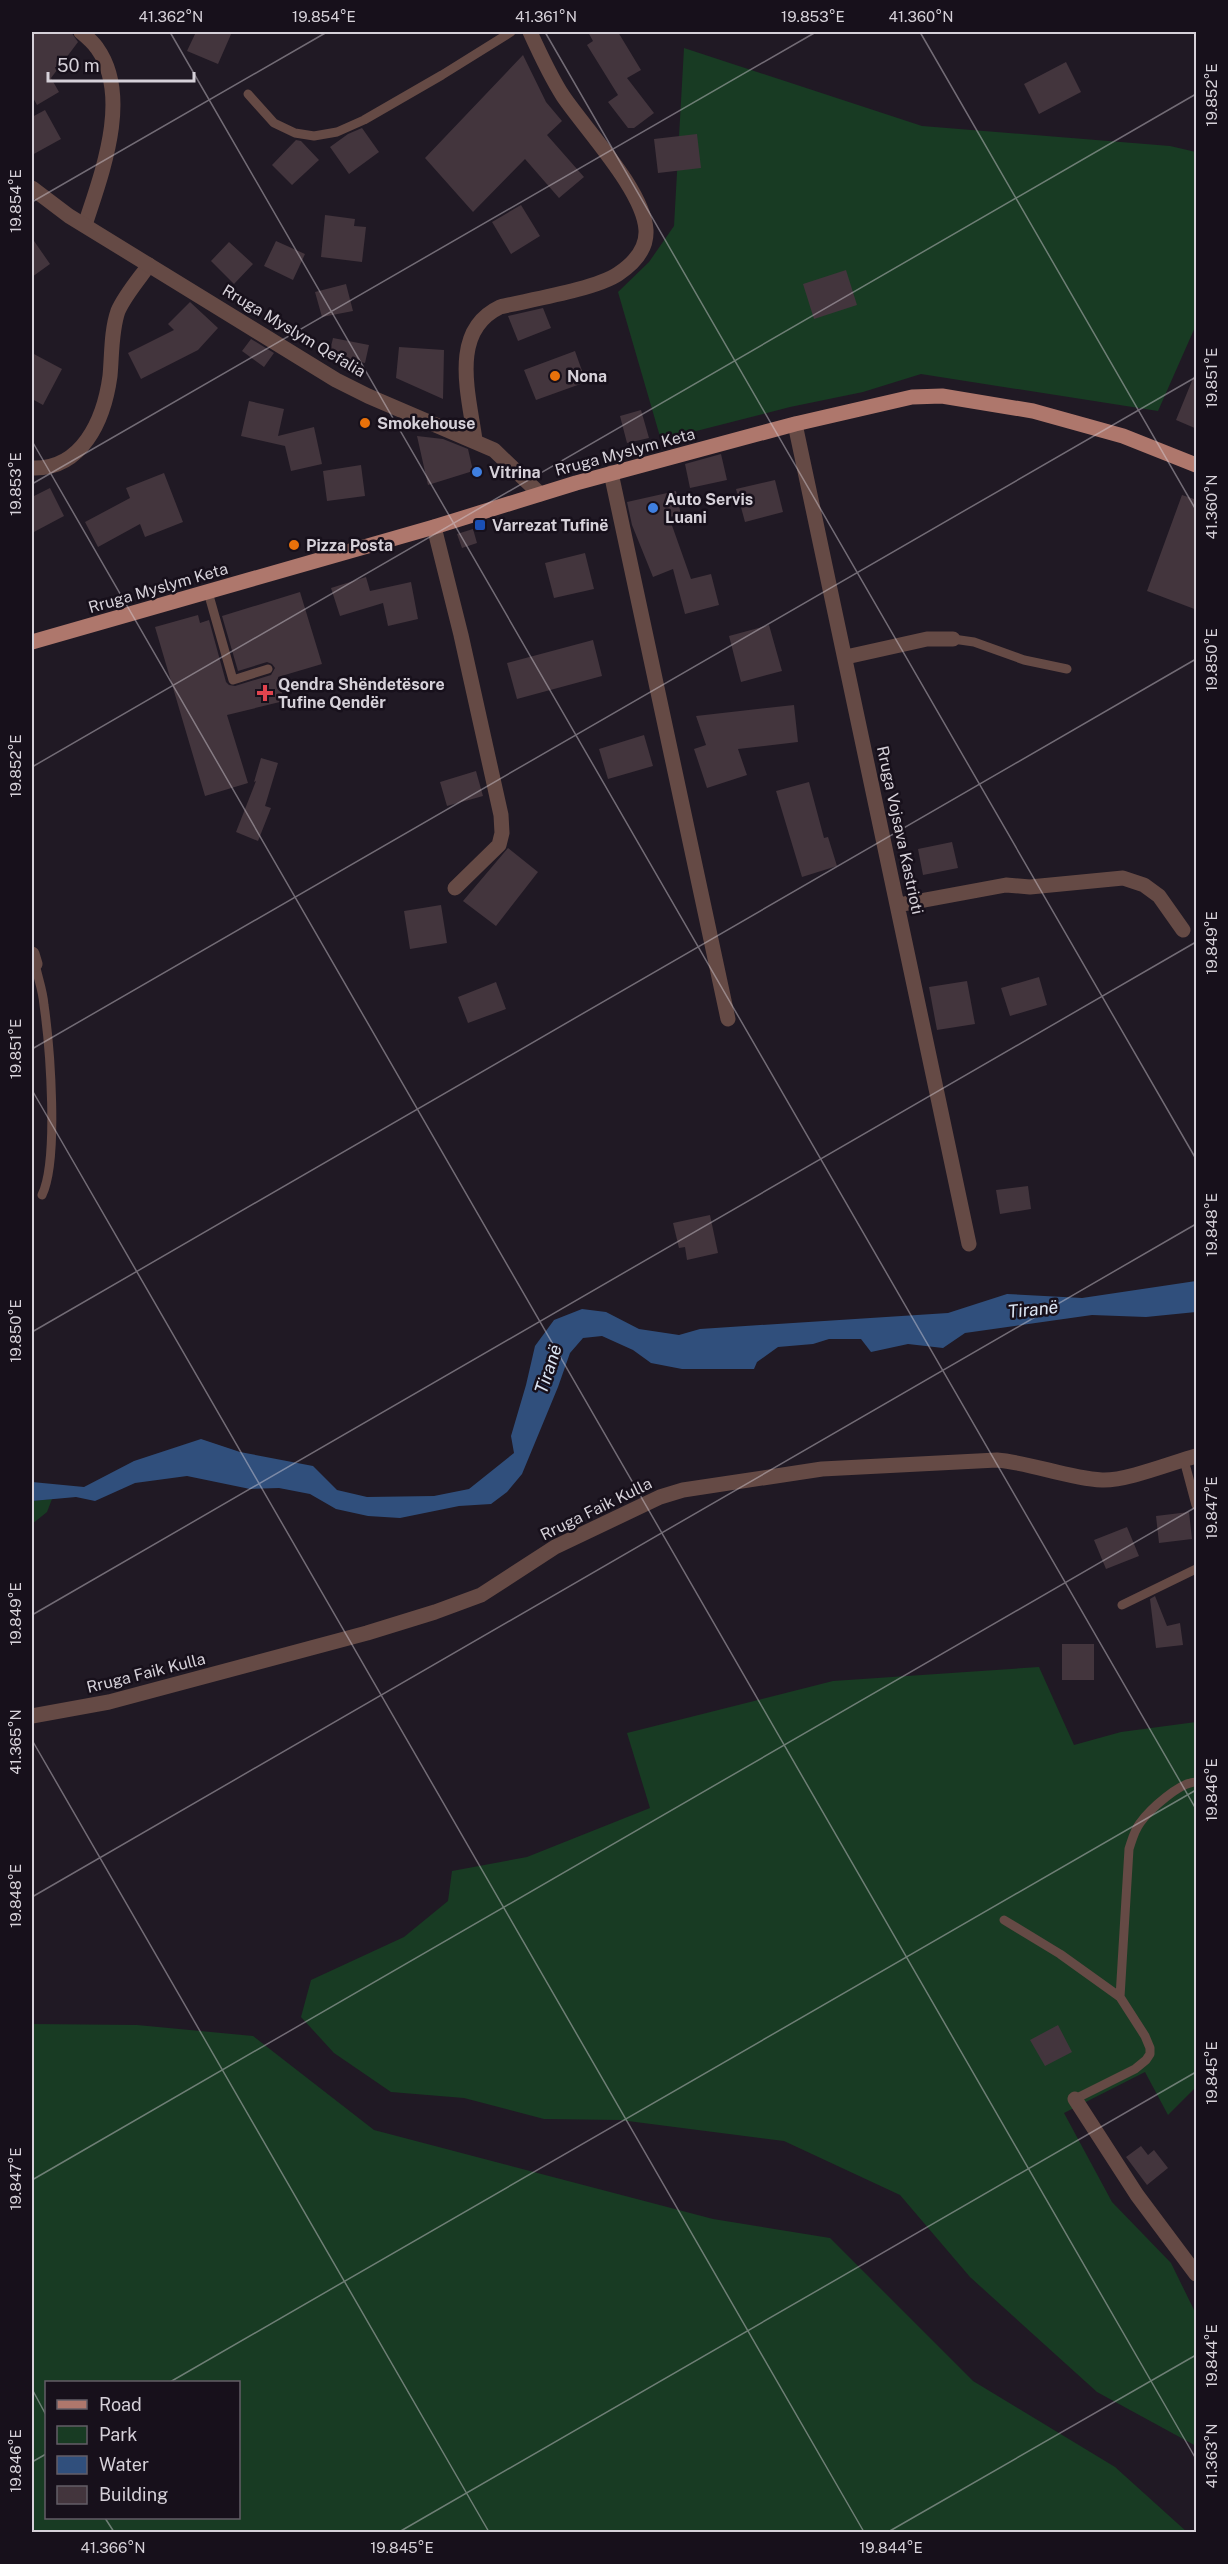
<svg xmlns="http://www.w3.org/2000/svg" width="1228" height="2564" viewBox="0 0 1228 2564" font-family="'Public Sans',sans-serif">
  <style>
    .green { fill: #183b23; fill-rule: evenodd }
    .water { fill: #304f7c }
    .building { fill: #43353d }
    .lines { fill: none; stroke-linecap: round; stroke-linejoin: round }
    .service { stroke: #654a45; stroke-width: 9 }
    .minor { stroke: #654a45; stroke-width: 15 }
    .tertiary { stroke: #654a45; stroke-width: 15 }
    .primary { stroke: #ae776c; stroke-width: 15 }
    .ticks { fill: none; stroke: #d6d1d9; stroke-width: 1.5; stroke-opacity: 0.45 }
    .food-dot { fill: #e8710a; stroke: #17101b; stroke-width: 2 }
    .shop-dot { fill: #3f7fe0; stroke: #17101b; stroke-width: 2 }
    .transit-dot { fill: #1a4fb4; stroke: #17101b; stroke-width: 2 }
    .health-dot { fill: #e0444e; stroke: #17101b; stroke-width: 2 }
    .labels { text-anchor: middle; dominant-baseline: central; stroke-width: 5; stroke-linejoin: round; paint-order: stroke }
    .street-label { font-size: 16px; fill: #d6d1d9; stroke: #17101b }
    .poi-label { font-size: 16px; font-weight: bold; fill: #d6d1d9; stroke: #17101b; text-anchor: start }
    .water-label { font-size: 18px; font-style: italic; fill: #dbe5f3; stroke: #17101b }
    .neatline { fill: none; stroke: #d6d1d9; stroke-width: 2 }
    .ticks-label { font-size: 15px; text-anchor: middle; fill: #d6d1d9 }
  </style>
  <rect width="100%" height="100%" fill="#201924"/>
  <path class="green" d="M684,48l238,78 248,20 26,6v173l-38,86 -237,-37 -58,18 -73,15 -129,33 -43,-148 31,-30 25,-36z
    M52,1499l-5,13 -15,12v-23z
    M1039,1667l35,78 47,-13 75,-10v365l-28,28 -23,-43 -81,41 48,89 59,61 25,51v132l-99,-54 -127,-115 -70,-82 -116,-54 -164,-21 -76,-1 -80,-21 -73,-6 -57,-39 -33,-36 10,-37 93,-43 44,-36 4,-30 75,-14 123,-49 -23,-75 206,-52z
    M32,2024l105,1 116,11 121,94 339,89 117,19 143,143 142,86 72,65h-1155zM46,2382h192v136h-192z"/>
  <path class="water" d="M1196,1281v31l-50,5 -54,-2 -127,18 -22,15 -35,-4 -37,8 -10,-13h-32l-16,5 -35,3 -21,15 -3,7h-72l-31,-6 -18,-13 -31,-14 -19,2 -13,15 -12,34 -36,87 -15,18 -16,12 -32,2 -59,12 -32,-2 -32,-7 -26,-15 -31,-6 -29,1 -63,-13 -52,7 -40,18 -19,-4 -44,4v-19l52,5 50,-26 67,-22 39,13 73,14 24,24 30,7 67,-1 35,-7 45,-36 -3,-17 15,-51 9,-39 19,-26 28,-11 24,3 33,17 40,6 21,-6 248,-16 59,-19 75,4z"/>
  <path class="building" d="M32,32h39l7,10 -27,36 8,14 -22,13 -5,-9z
    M196,32h36l-14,32 -31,-13z
    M588,32h30l23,38 -14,8 27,35 -20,15h-6l-20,-26 10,-7 -31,-50 6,-4z
    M523,55l23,47 16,19 -15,14 37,42 -25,21 -34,-39 -52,53 -48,-54z
    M1066,62l15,30 -42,22 -15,-30z
    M45,110l16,29 -29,16v-38z
    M362,128l17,24 -30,22 -19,-27 18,-13z
    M697,134l4,34 -43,5 -4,-34z
    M296,140l5,1 18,19 -27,25 -20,-20z
    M521,205l19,31 -29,18 -19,-32z
    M325,215l30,4 -1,7 12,1 -4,35 -41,-5z
    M32,238l18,26 -18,13z
    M276,241l29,13 -12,26 -29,-14z
    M229,242l24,22 -19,20 -23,-23z
    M846,270l11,35 -43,14 -11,-35z
    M346,284l7,27 -31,6 -7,-25z
    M190,302l28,26 -20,22 -57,29 -13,-26 46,-23 -6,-6z
    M543,308l8,20 -33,13 -10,-25z
    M333,338l36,7 -4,18 -36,-8z
    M251,339l23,14 -10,14 -22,-16z
    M399,347l45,3 -1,49 -47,-21z
    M575,351l11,31 -50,18 -12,-30z
    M32,353l30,16 -19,36 -11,-6z
    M1196,371h1v58l-21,-9z
    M249,401l35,8 -6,27 36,-9 8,37 -31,7 -6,-25 -44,-10z
    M641,410l8,28 -22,5 -7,-27z
    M417,436l26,3 25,10 5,22 -45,14z
    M721,454l6,26 -37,8 -5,-24z
    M361,465l4,31 -38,5 -4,-30z
    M164,473l19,49 -38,15 -5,-13 -42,23 -13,-25 45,-24 -4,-10z
    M775,480l8,32 -38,10 -9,-33z
    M50,488l14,28 -32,17v-36z
    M676,491l5,24 -12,2 22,62 20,-5 8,31 -34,9 -12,-45 -20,8 -21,-52 -5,-23z
    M1182,495l15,5v110l-50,-19z
    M473,529l4,14 -15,5 -5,-14z
    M585,553l9,36 -40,9 -9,-35z
    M366,577l4,14 41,-9 7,37 -30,7 -5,-23 -43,13 -9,-28z
    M300,592l22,72 -44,13 6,24 -57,14 21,68 -43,13 -50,-169 43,-12 2,8 9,-3 17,62 3,3 6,1 36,-11 4,-7 -3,-4 -5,-2 -29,9 -16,-55z
    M769,625l13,46 -41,11 -12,-46z
    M593,640l9,36 -85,23 -10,-36z
    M794,705l4,37 -60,7 9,26 -40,13 -13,-39 12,-4 -10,-29z
    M644,735l9,31 -45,13 -9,-30z
    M261,758l17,5 -13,43 6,2 -13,33 -22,-9 20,-51 -2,1z
    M476,771l7,25 -36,10 -7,-24z
    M809,782l15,56 4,-1 9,29 -35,11 -26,-86z
    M952,842l6,26 -35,7 -5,-26z
    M508,848l30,24 -42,54 -33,-25z
    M441,905l6,38 -37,6 -6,-38z
    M1039,977l8,28 -37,11 -9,-28z
    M967,981l8,43 -38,6 -8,-43z
    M496,982l10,27 -38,14 -10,-26z
    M1028,1186l3,23 -31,5 -4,-24z
    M710,1215l8,38 -31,7 -2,-13 -6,1 -6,-25z
    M1189,1512l3,27 -33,4 -3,-27z
    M1127,1527l12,29 -33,13 -12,-29z
    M1155,1596l12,30 13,-3 3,22 -27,3 -6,-49z
    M1062,1644h32v36h-32z
    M1058,2025l14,27 -27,14 -15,-26z
    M1141,2146l7,9 6,-5 14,18 -21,17 -21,-28z"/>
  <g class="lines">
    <path class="service" d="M248,94l26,29 21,10 19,3 23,-4 27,-12 78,-45 69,-43
      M208,592l25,88 35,-11
      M953,639l21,3 50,18 43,9
      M35,964c3,14 8,27 9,41 6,42 15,155 -2,190
      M1184,1460l12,45
      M1122,1605l74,-36
      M1004,1920l56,34 60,43 25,39 5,12v6l-4,6 -11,9 -60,30
      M1120,1997l9,-148c3,-9 5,-18 11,-26 10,-14 40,-41 56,-41"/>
    <path class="minor" d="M81,32c6,5 12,10 16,16 35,49 4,127 -12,177
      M795,424l174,820
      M475,440c-6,-45 -26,-109 25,-133 29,-7 96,-18 118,-33 15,-10 29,-25 28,-44 -2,-39 -60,-100 -83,-134 -13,-20 -23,-42 -33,-64
      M32,468c50,2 72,-48 78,-92 2,-21 1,-45 8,-65 7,-16 21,-32 31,-46
      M611,473l117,546
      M434,527l27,108 40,180 1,18 -3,12 -44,43
      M846,657l81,-18h26
      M898,905l108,-20 24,2 93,-9 21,7 15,11 24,34
      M32,954l3,10
      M32,1716l77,-14 258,-69 68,-21 46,-17 74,-48 105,-50 23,-7 139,-21 175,-9c36,3 69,18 105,20 24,1 69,-17 94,-24
      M1075,2099l62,96 59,79"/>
    <path class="tertiary" d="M32,188l37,28 267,164 32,16 126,54 46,44"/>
    <path class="primary" d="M32,642l402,-115 142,-44 219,-59 117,-27 30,-1 91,15 90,25 73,29"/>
  </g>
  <path class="ticks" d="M170,32l1026,1777M545,32l651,1127M920,32l276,478M32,202l295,-170M32,441l1164,2018M32,484l784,-452M32,767l1164,-673M32,1049l1164,-672M32,1090l832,1442M32,1332l1164,-673M32,1615l1164,-673M32,1740l457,792M32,1897l1164,-673M32,2180l1164,-673M170,2382l1026,-592M32,2389l14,26M32,2462l14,-8M105,2518l9,14M399,2532l797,-460M888,2532l308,-177"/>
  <g class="food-dot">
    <circle cx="555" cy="376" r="6"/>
    <circle cx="365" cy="423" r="6"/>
    <circle cx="294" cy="545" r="6"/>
  </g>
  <g class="shop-dot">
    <circle cx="477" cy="472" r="6"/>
    <circle cx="653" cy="508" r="6"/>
  </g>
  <rect class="transit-dot" x="474" y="519" width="12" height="12" rx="3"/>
  <path class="health-dot" d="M262 684h6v6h6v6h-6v6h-6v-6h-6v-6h6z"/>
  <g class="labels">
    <g class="street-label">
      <text transform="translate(294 331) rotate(31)">Rruga Myslym Qefalia</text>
      <text transform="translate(625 452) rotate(-15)">Rruga Myslym Keta</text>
      <text transform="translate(158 588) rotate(-16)">Rruga Myslym Keta</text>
      <text transform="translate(900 830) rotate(78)">Rruga Vojsava Kastrioti</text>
      <text transform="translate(596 1509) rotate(-26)">Rruga Faik Kulla</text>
      <text transform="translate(146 1673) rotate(-14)">Rruga Faik Kulla</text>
    </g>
    <g class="poi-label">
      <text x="567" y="376">Nona</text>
      <text x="377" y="423">Smokehouse</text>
      <text x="489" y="472">Vitrina</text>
      <text x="665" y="499">Auto Servis<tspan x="665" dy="18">Luani</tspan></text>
      <text x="492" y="525">Varrezat Tufinë</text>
      <text x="306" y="545">Pizza Posta</text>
      <text x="278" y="684">Qendra Shëndetësore<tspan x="278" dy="18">Tufine Qendër</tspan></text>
    </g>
    <g class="water-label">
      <text transform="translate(1033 1309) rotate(-6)">Tiranë</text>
      <text transform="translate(548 1369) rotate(-72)">Tiranë</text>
    </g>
  </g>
  <rect width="1228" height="2564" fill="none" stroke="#17101b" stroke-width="66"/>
  <rect x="45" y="2381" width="195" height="138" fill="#17101b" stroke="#635d67" stroke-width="1.5"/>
  <rect x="57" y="2400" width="30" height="9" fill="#ae776c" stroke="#635d67" stroke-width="1.5"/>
  <text x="99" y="2411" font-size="18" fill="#d6d1d9">Road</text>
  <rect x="57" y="2426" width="30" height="18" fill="#183b23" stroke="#635d67" stroke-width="1.5"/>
  <text x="99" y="2441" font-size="18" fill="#d6d1d9">Park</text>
  <rect x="57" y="2456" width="30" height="18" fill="#304f7c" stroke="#635d67" stroke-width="1.5"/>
  <text x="99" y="2471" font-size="18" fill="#d6d1d9">Water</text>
  <rect x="57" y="2486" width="30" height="18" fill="#43353d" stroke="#635d67" stroke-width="1.5"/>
  <text x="99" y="2501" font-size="18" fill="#d6d1d9">Building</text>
  <path d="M48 72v9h146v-9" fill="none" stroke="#d6d1d9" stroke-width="3"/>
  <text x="57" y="72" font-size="18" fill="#d6d1d9" stroke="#17101b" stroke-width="4.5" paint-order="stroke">50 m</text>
  <rect x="33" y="33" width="1162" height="2498" class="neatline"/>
  <g class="ticks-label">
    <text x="171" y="22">41.362°N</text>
    <text x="324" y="22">19.854°E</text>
    <text x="546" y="22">41.361°N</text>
    <text x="813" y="22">19.853°E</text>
    <text x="921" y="22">41.360°N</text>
    <text transform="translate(1212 95) rotate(-90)" y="5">19.852°E</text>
    <text transform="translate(16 201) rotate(-90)" y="5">19.854°E</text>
    <text transform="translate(1212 378) rotate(-90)" y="5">19.851°E</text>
    <text transform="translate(16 484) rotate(-90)" y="5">19.853°E</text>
    <text transform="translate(1212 507) rotate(-90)" y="5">41.360°N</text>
    <text transform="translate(1212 660) rotate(-90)" y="5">19.850°E</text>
    <text transform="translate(16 766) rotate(-90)" y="5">19.852°E</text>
    <text transform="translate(1212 943) rotate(-90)" y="5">19.849°E</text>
    <text transform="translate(16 1049) rotate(-90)" y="5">19.851°E</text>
    <text transform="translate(1212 1225) rotate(-90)" y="5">19.848°E</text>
    <text transform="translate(16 1331) rotate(-90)" y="5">19.850°E</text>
    <text transform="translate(1212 1508) rotate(-90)" y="5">19.847°E</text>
    <text transform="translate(16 1614) rotate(-90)" y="5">19.849°E</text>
    <text transform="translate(16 1742) rotate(-90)" y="5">41.365°N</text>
    <text transform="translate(1212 1790) rotate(-90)" y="5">19.846°E</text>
    <text transform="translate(16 1896) rotate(-90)" y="5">19.848°E</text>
    <text transform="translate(1212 2073) rotate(-90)" y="5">19.845°E</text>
    <text transform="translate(16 2179) rotate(-90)" y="5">19.847°E</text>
    <text transform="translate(1212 2356) rotate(-90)" y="5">19.844°E</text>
    <text transform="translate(1212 2456) rotate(-90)" y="5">41.363°N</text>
    <text transform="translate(16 2461) rotate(-90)" y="5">19.846°E</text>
    <text x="113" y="2553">41.366°N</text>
    <text x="402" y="2553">19.845°E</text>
    <text x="891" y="2553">19.844°E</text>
  </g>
</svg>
